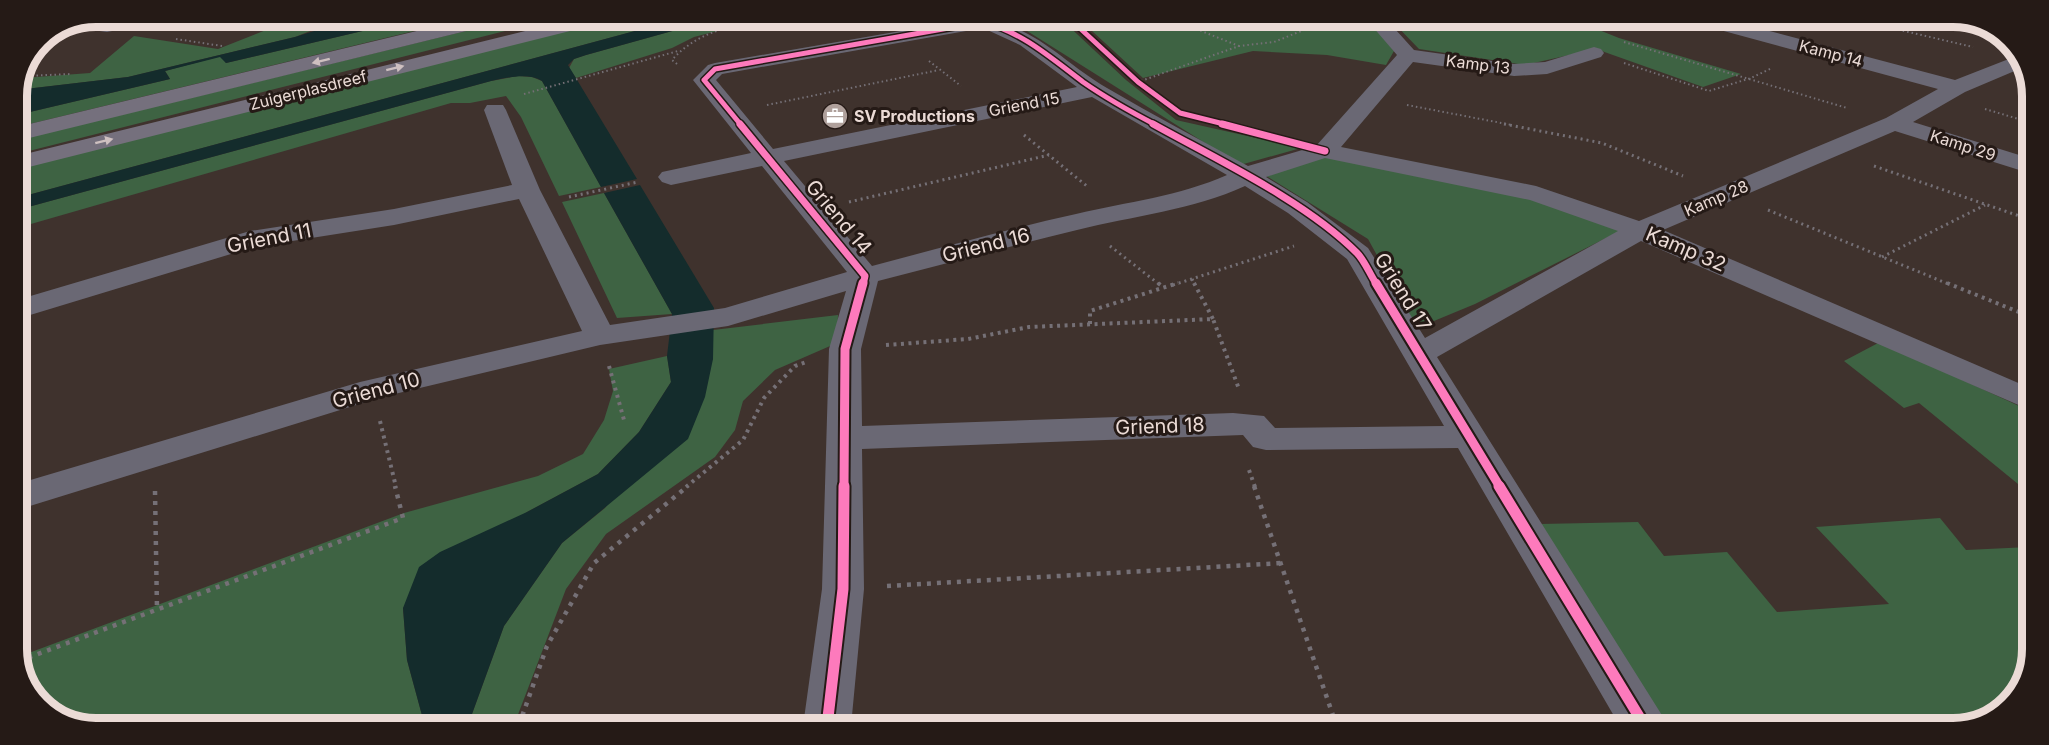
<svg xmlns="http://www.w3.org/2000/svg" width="2049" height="745" viewBox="0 0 2049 745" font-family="Inter,sans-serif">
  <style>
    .green { fill: #3e6343 }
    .water { fill: #142c2c }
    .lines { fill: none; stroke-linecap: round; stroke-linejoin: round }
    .path-far3 { stroke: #757076; stroke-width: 2; stroke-dasharray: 1.5 3; stroke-linecap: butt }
    .path-far2 { stroke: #757076; stroke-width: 3; stroke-dasharray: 2 4; stroke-linecap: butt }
    .path-far1 { stroke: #757076; stroke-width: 4; stroke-dasharray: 3 4.5; stroke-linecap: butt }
    .path { stroke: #757076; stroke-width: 4.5; stroke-dasharray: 4 6; stroke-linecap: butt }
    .minor { fill: #6a6874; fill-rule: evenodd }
    .major { fill: #75707d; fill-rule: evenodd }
    .cycleway-far3-casing { stroke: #251a16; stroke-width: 8 }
    .cycleway-far2-casing { stroke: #251a16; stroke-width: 10 }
    .cycleway-far1-casing { stroke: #251a16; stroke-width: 13 }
    .cycleway-casing { stroke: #251a16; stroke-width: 15 }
    .cycleway-far3 { stroke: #fd7abc; stroke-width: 5 }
    .cycleway-far2 { stroke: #fd7abc; stroke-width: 7 }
    .cycleway-far1 { stroke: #fd7abc; stroke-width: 9 }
    .cycleway { stroke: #fd7abc; stroke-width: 11 }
    .oneway { fill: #cec0c0 }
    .labels { text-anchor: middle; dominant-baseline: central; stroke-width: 6; stroke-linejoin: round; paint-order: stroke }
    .far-street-label { font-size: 16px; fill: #ebdbd6; stroke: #251a16 }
    .far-poi-label { font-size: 16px; font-weight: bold; fill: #ebdbd6; stroke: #251a16; text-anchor: start }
    .street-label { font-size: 20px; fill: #ebdbd6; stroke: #251a16 }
    .rim { fill: none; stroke: #ebdbd6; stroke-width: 8 }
  </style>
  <rect width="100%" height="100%" fill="#3f322d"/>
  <path class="green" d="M299,17h23l6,7 -33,13 -167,40 -111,13 6,-12 67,-5 44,-37 84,13z
    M422,17h50l-455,110v-12l153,-36 -5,-8 56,-15 5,7z
    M523,17l34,1 -540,136v-14z
    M607,18h76l-666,180v-31z
    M719,18h49l-74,19 -22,11 -96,30 -7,-10 5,-9 12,-4z
    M1008,19h53l65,61 50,40 125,28 -61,17z
    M1079,19c45,0 91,-3 136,0 16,1 35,16 48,0h105l26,32 -8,14 -59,-10 -74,-4 -110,27z
    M1390,19l184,1 45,18 122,36 -38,13 -107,-38 -71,16 -106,-16z
    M518,76l14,1 10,4 59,106 -42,9 -38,-79 -15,-21 -36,7h-19l-434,125v-18l474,-129z
    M1323,155l246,52 57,21 -151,76 -58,24 -49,-89 -108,-67z
    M604,193l68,121 -55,4 -55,-116z
    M838,315l-1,28 -62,27 -32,31 -8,29 -20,27 -109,77 -40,55 -52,136h-46l36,-99 58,-83 43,-35 108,-149v-29z
    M1880,342l150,69 -1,82 -110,-90 -15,5 -60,-47z
    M667,356l4,26 -32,50 -41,42 -71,38 -124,96 4,52 16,59 -3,6 -350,-1 -37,-26 -15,-41 386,-144 134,-37 45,-22 21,-34 9,-29 -4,-22z
    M1940,518l26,32 63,-3 -1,128 -31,40 -44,13h-287l-126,-204 98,-2 26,34 63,-4 50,60 112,-8 -73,-77z"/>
  <path class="water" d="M322,17h100l-196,46 -6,-6 -55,14 5,8 -153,36v-25l111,-13 167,-40 29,-9 4,-4z
    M683,18h36l-133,37 -12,4 -6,6 69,114 -36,8 -59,-106c-14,-9 -36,-3 -51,0l-474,129v-12z
    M640,185l74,123 -1,51 -8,38 -17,42 -126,104 -58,83 -36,99h-48l3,-6 -16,-59 -4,-52 16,-41 21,-15 87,-40 71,-38 41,-42 32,-50 -4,-26 5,-42 -68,-121z"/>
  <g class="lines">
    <path class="path-far3" d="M1171,19l68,27
      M1571,20l13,5
      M1896,21l-9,6 86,20
      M176,39l46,7
      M39,42l7,-5
      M1624,42l223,66
      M929,61l32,25
      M1624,63l85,28 42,-13 21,-10
      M677,64l-5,-4c26,-30 66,-36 103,-42
      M23,76l49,-2
      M1141,81l98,-35 35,-4 57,-23
      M524,94l154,-43
      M767,105l172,-35
      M1407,105l105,20
      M1985,109l47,14"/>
    <path class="path-far2" d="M1504,124l98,19 81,33
      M1024,135l64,52
      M1874,166l157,54
      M569,197l69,-15
      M849,202l200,-47
      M1768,210l183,75
      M1110,246l50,39
      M1882,257l103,-52
      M1192,279l3,6
      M1173,285l121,-39"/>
    <path class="path-far1" d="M1158,283l5,4
      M1194,283l19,36
      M1947,283l84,34
      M1090,324v-13l88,-28
      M886,345l82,-6 61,-12 184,-8 26,70
      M609,366l15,54
      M380,421l16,66
      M1249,470l6,17
      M686,487l57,-47 21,-42 31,-32 11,-4"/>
    <path class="path" d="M1254,486l83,241
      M155,491l2,119
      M887,586l395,-23
      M19,661l384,-143 -8,-32
      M519,725l28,-79 47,-83 94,-77"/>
    <path class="minor" d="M127,17h38l-2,4 -56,11 -37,-5c20,-8 36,-7 57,-10z
      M970,19c60,0 89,41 137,69 46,27 94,52 141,78l68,-20 81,-91 -31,-36h20l28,31 100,14 31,-2 49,-15 7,2 3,4 -3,4 -54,17 -33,2 -101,-14 -72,85 195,39 103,35 247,-103 52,-29 -240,-65 -2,-4h32l227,60 64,-25 5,12 -59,25 -52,30 119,37v15l-137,-43 -232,99 367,158v22l-389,-169 -204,116 233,371h-49l-163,-280 -192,2 -13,-3 -10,-12 -381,14 2,140 -13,137h-48l19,-137 7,-240 17,-58 -118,35 -128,19 -218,52 -365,113v-26l343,-102 222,-51 -63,-132 -125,26 -140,22 -237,72v-19l233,-69 144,-22 118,-24 -28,-75 3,-5h16l3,5 34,80 70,135 115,-17 122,-36 -85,-106 -91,19 -9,-3 -4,-5 4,-5 89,-19 -58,-73 15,-15 7,-2zM983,28l37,17 57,42 -304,62 -57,-69 6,-6zM1092,97l135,78c-47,21 -100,27 -151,39 -68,15 -136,34 -204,52l-88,-105zM1325,158l205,42 88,31 -193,107 -57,-90 -61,-46 -41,-25zM1245,186l43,27 59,46 97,167 -169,2 -11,-12 -31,-3 -371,13 -1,-77 17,-68c67,-17 133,-35 199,-51 56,-14 116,-20 168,-44z"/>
    <path class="major" d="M475,17h34l-2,4 -490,120v-14z
      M578,18h30l-2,4 -589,148v-14z"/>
    <g class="cycleway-far3-casing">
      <path id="cycleway-far3" d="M1070,19l68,63 42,31 48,12
        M741,125l-37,-45 11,-11 268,-47c39,10 68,36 100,60 23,16 48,30 73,43"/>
    </g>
    <g class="cycleway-far2-casing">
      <path id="cycleway-far2" d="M740,124l125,152 -2,9
        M1153,124c63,35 154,78 204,129 8,8 13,22 20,32
        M1222,124l103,27"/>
    </g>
    <g class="cycleway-far1-casing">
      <path id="cycleway-far1" d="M1376,283l124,204
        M844,487l1,-138 18,-66"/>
    </g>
    <g class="cycleway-casing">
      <path id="cycleway" d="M1499,486l147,242
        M827,726l16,-137 1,-103"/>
    </g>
    <use href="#cycleway-far3" class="cycleway-far3"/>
    <use href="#cycleway-far2" class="cycleway-far2"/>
    <use href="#cycleway-far1" class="cycleway-far1"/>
    <use href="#cycleway" class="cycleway"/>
  </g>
  <defs><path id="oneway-solid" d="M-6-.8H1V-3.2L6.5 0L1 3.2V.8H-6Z" transform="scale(1.5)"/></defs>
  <g class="oneway">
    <use href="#oneway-solid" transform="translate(321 61) rotate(166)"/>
    <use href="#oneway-solid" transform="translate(395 68) rotate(-14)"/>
    <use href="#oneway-solid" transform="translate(104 141) rotate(-14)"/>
  </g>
  <defs>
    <g id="office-disc" transform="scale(1.35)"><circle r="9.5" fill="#afa09b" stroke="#251a16"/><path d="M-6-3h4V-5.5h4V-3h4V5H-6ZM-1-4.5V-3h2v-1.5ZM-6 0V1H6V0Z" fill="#fff"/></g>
  </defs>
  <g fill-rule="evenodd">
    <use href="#office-disc" x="835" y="116"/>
  </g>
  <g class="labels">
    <g class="far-street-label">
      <text transform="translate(1831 53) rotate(15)">Kamp 14</text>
      <text transform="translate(1478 64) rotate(7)">Kamp 13</text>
      <text transform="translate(308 90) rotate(-14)">Zuigerplasdreef</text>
      <text transform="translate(1024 104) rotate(-11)">Griend 15</text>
      <text transform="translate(1963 145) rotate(18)">Kamp 29</text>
      <text transform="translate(1716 198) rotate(-23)">Kamp 28</text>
    </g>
    <g class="far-poi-label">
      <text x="854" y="116">SV Productions</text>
    </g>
    <g class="street-label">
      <text transform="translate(839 217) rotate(50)">Griend 14</text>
      <text transform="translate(269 238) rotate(-11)">Griend 11</text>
      <text transform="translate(986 245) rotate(-14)">Griend 16</text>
      <text transform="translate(1686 249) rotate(23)">Kamp 32</text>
      <text transform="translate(1403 292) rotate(58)">Griend 17</text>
      <text transform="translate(376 390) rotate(-15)">Griend 10</text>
      <text transform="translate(1160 426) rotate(-2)">Griend 18</text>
    </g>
  </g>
  <path d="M0 0H2049V745H0ZM96 27H1953A69 69 0 0 1 2022 96V649A69 69 0 0 1 1953 718H96A69 69 0 0 1 27 649V96A69 69 0 0 1 96 27Z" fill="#251a16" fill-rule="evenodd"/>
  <path class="rim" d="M96 27H1953A69 69 0 0 1 2022 96V649A69 69 0 0 1 1953 718H96A69 69 0 0 1 27 649V96A69 69 0 0 1 96 27Z"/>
</svg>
